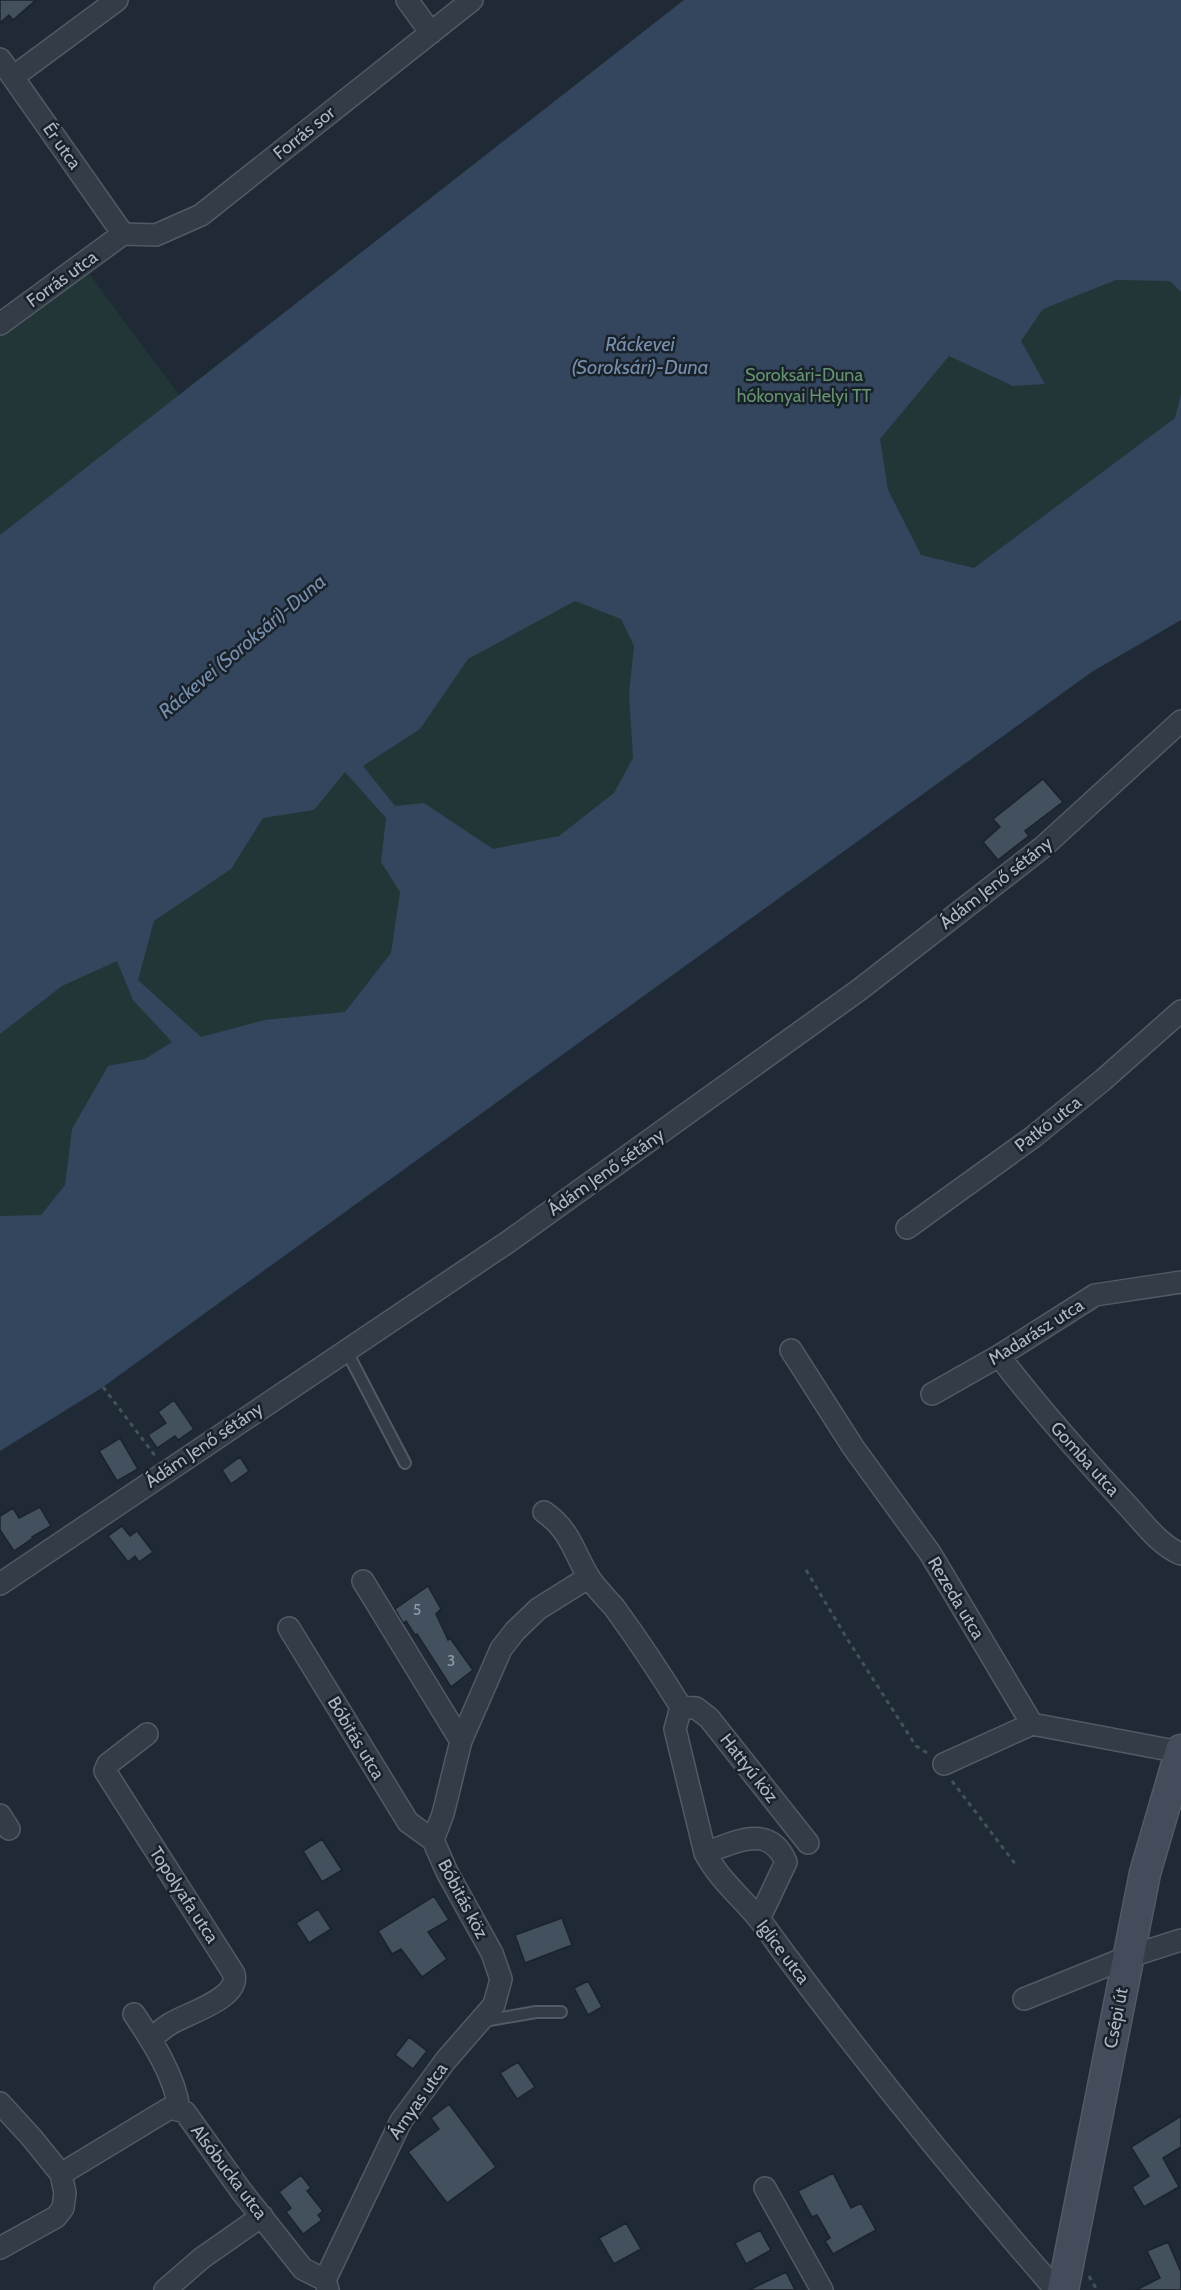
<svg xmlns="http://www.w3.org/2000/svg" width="1181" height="2290" viewBox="0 0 1181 2290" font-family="Cabin,sans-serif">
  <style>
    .green { fill: #223637 }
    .water { fill: #34465d; fill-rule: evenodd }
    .building { fill: #43505e; stroke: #1b232d; stroke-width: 1.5 }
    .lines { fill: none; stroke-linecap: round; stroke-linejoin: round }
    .lane-casing { stroke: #515a65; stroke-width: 14 }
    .street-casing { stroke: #515a65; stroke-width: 24 }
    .secondary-casing { stroke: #515a65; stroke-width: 33 }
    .path { stroke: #405355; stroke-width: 3; stroke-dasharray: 4.5 4.5; stroke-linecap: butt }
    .lane { stroke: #343c47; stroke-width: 10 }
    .street { stroke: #343c47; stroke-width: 21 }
    .secondary { stroke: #424c5a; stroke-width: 30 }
    .labels { text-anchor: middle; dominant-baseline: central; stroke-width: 5; stroke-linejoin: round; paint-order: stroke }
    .number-label { font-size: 15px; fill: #939daa }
    .street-label { font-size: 18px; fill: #aeb7c4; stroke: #19212b }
    .park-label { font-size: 18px; fill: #66936f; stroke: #19212b }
    .water-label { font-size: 20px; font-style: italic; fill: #768eab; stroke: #19212b }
  </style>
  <rect width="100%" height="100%" fill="#202a36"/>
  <path class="green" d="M684,0h497v620l-87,51 -1094,735v-1089l82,-53 97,131z"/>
  <path class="water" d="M684,0h497v292l-11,-11 -54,-1 -73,29 -22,32 24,43 -32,2 -64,-30 -69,83 8,51 33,65 53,13 201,-150 6,-24v226l-88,51 -990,716 -103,64v-235l41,-1 24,-30 7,-56 36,-63 37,-7 27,-17 -39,-42 -16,-39 -55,25 -62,48v-499zM575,601l46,18 13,27 -5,48 4,64 -19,35 -55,43 -66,13 -69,-46 -29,3 -32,-40 57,-37 48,-70zM345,772l41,46 -5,44 19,30 -9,61 -46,59 -81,8 -63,17 -63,-57 16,-59 77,-52 32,-51 51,-8z"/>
  <path class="building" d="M0,0h36l-23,20 -4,-5 -9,8z
    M1043,779l20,23 -38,29 4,5 -31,24 -15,-18 17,-15 -7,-8z
    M174,1400l20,29 -16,11 -3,-4 -18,12 -9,-13 18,-12 -8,-11z
    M120,1438l18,31 -21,12 -18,-30z
    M240,1457l9,14 -18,13 -9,-14z
    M40,1507l11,19 -19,11 1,1 -19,13 -14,-21v-14l13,-8 6,10z
    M122,1526l8,10 7,-5 16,21 -14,10 -4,-6 -7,6 -20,-26z
    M428,1586l13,23 -5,5 12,26 2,-2 23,32 -22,17 -34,-53 -2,1 -9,-14 -3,2 -8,-14z
    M322,1839l20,31 -20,12 -19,-31z
    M434,1896l15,24 -21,12 19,27 -25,18 -21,-28 -9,5 -14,-23z
    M318,1909l13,20 -22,14 -13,-20z
    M562,1918l10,27 -47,18 -10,-28z
    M588,1981l14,26 -14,8 -14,-27z
    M409,2037l18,14 -14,18 -18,-14z
    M518,2062l17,25 -18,12 -17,-26z
    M449,2104l47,63 -49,36 -39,-51 31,-23 -8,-11z
    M1181,2116v31l-18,11 16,29 -35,20 -12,-20 17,-11 -18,-29z
    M833,2173l18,35 10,-5 15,27 -43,24 -8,-13 5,-3 -13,-23 -5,2 -14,-26z
    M301,2175l10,13 -4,3 16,20 -5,4 4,5 -19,14 -17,-22 5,-4 -12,-16z
    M626,2223l15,26 -27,15 -15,-26z
    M760,2230l11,20 -25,14 -11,-21z
    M1168,2242l13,30v18h-45l24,-12 -13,-27z
    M786,2272l9,18h-46z"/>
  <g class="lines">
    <g class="lane-casing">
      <path id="lane" d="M346,1350l59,113
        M484,2021l52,-9h25"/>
    </g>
    <g class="street-casing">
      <path id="street" d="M407,0l24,33
        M0,59l123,175
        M13,77l104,-77
        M123,234l33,1 45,-20 271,-215
        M0,324l123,-90
        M907,1228l126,-91 70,-57 78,-69
        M791,1350l62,97 77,106 102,171 148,28
        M999,1356c40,52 83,101 128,149 16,17 32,40 54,49
        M932,1394l67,-38 96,-61 86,-13
        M544,1512c27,18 30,42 46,67 7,10 16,19 24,28 24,33 46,66 67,100l-6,22 30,124c14,26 36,44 54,66 8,10 15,20 22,30 87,117 179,231 275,341
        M363,1581l98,160
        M0,1584l508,-342 351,-252 184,-143 138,-126
        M289,1628l119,194 25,18
        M681,1707l15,1 13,10 99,125
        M147,1734l-39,30 -3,7 129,203c6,25 -47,39 -64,50 -7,4 -13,10 -19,15
        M944,1764l88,-40
        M0,1815l9,14
        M705,1853c29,-10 64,-31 81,9l-27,57
        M1024,1999l104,-42 53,-17
        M134,2014c18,27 41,62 45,95
        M0,2103l32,35 29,36 4,19 -2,15 -7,9 -56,31
        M61,2174l109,-66 15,4 57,80 61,77 22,11
        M765,2188l57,102
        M165,2290l37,-32 60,-42
        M328,2290l-3,-10 76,-159 45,-61 48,-55 7,-26 -9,-26 -45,-81 -14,-32 10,-26 18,-73 40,-92 14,-18 23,-22 51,-32"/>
    </g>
    <g class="secondary-casing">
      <path id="secondary" d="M1063,2290l82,-417 36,-123"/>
    </g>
    <path class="path" d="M103,1387l53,70
      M806,1570l40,67 70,109 13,8
      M952,1781l64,84
      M1089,2276l8,14"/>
    <use href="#lane" class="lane"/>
    <use href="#street" class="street"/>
    <use href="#secondary" class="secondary"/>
  </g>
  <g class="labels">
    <g class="number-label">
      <text x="417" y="1610">5</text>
      <text x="451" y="1661">3</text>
    </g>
    <g class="street-label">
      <text transform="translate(304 133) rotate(-39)">Forrás sor</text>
      <text transform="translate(62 146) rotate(55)">Ér utca</text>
      <text transform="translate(62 279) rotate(-36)">Forrás utca</text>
      <text transform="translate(996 883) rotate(-38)">Ádám Jenő sétány</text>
      <text transform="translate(1048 1124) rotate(-38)">Patkó utca</text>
      <text transform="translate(606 1172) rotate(-35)">Ádám Jenő sétány</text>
      <text transform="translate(1036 1332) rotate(-32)">Madarász utca</text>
      <text transform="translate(204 1445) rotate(-34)">Ádám Jenő sétány</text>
      <text transform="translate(1085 1459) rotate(48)">Gomba utca</text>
      <text transform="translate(956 1598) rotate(59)">Rezeda utca</text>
      <text transform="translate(356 1738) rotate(59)">Bóbitás utca</text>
      <text transform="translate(749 1768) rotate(52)">Hattyú köz</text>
      <text transform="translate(184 1895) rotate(57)">Topolyafa utca</text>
      <text transform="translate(463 1899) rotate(62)">Bóbitás köz</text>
      <text transform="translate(783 1952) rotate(53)">Iglice utca</text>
      <text transform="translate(1116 2018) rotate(-79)">Csépi út</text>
      <text transform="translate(418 2101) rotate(-55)">Árnyas utca</text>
      <text transform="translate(229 2172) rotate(53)">Alsóbucka utca</text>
    </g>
    <g class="park-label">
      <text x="804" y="375">Soroksári-Duna<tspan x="804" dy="21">hókonyai Helyi TT</tspan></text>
    </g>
    <g class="water-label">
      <text x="640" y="344">Ráckevei<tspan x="640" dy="23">(Soroksári)-Duna</tspan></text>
      <text transform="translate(242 646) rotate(-40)">Ráckevei (Soroksári)-Duna</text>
    </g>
  </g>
</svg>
